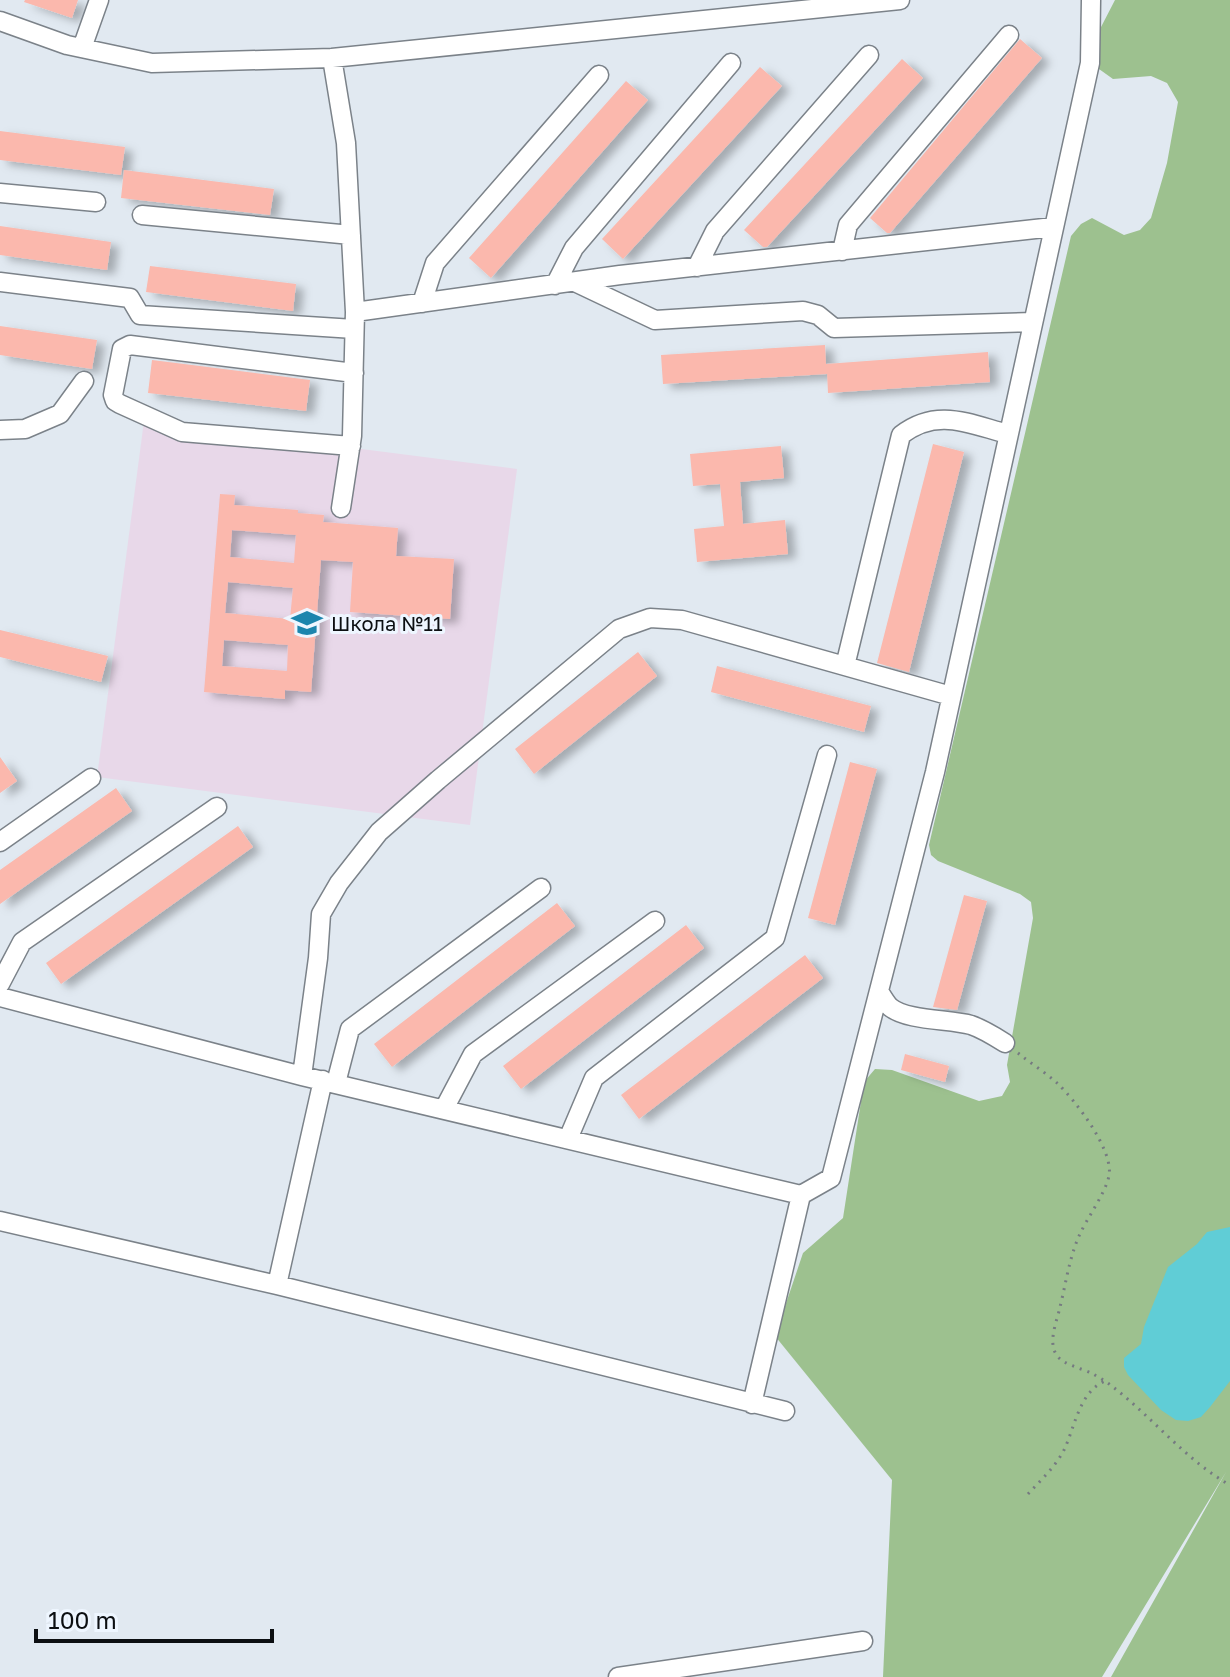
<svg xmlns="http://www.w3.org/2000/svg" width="1230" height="1677" viewBox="0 0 1230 1677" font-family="'Golos Text',sans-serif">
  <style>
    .education { fill: #e8d8e9 }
    .green { fill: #9dc18f }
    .water { fill: #60cdd6 }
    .building { fill: #fbb8ad; fill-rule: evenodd; filter: url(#shadow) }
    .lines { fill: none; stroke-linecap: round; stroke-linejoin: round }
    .minor-casing { stroke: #7b8289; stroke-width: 21 }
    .path { stroke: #757a80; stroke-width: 3; stroke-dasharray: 2 6; stroke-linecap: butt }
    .minor { stroke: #fff; stroke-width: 18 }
    .labels { text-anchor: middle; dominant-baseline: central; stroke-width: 6; stroke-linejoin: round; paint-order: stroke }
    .poi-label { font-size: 20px; fill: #0c0f12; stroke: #eef6ff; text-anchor: start }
  </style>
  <defs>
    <filter id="shadow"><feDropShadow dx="8" dy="4.5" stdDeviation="4" flood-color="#0004"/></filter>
  </defs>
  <rect width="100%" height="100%" fill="#e1e9f1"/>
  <path class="education" d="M144,421l373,48 -47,356 -373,-48z"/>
  <path class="green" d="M1115,0h115v1677h-119l115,-205 -124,205h-219l9,-197 -117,-144 28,-83 40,-35 21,-136 11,-13 17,1 87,31 23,-5 8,-14 -3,-17 26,-147 -2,-16 -11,-8 -82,-33 -7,-6 -2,-10 142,-609 10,-12 11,-6 32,17 16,-5 11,-12 16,-55 11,-61 -11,-19 -16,-7 -38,3 -14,-10 1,-40z"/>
  <path class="water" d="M1230,1227v154l-20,26 -9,10 -13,4 -12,-1 -15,-10 -33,-35 -4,-8v-9l17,-14 3,-17 24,-60 29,-23 10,-12z"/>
  <path class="building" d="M25,0h53l-6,18 -48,-16z
    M1020,39l22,19 -152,175h-3l-17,-15z
    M902,59l21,19 -156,169h-4l-19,-17z
    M760,67l22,19 -159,173 -21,-20z
    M626,81l22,19 -157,178 -22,-20z
    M0,131l125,16 -4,28 -121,-15z
    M124,170l150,19 -4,26 -149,-17z
    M0,226l111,16 -4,28 -107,-15z
    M150,266l146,18 -3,27 -147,-19z
    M0,326l97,14 -5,29 -92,-14z
    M825,345l1,19 162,-12 2,30 -162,11 -1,-21v2l-164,10 -2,-29z
    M152,360l158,20 -4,31 -158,-18z
    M933,444l31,8 -55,220 -32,-9z
    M781,446l3,32 -44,4 3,42 42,-4 3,34 -91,8 -3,-33 30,-3 -4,-42 -27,2 -3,-32z
    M220,494l15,1 -1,10 64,5v3l26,2 -1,7 75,6 -2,28 58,3 -4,60 -100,-7 3,-50 -32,-2 -10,132 -26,-2v9l-81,-7zM232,530l64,5 -2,28 -64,-6zM228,582l65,6 -3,31 -65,-6zM224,640l64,5 -1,26 -65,-5z
    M0,630l108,26 -7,26 -101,-25z
    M638,652l19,24 -123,98 -19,-25z
    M717,666l154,40 -7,26 -153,-40z
    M0,757l17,24 -17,12z
    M850,762l27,7 -42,156 -27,-7z
    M116,788l16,23 -132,93v-34z
    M238,826l15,21 -192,137 -15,-21z
    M964,895l23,6 -30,109 -24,-3z
    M557,903l18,23 -183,141 -18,-23z
    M686,925l18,23 -183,141 -18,-23z
    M805,955l18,23 -184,141 -18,-24z
    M905,1054l44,12 -4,16 -44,-12z"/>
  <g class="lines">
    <g class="minor-casing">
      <path id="minor" d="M0,21l67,24 85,18 180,-5 568,-58
        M82,48l17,-48
        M332,58l14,85 9,169 -3,124 -11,72
        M0,193l96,9
        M142,215l209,20
        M842,251l6,-26 161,-190
        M697,267l18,-36 154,-176
        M0,282l130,16 10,17 214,14
        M575,282l80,38 148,-9 15,4 16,13 199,-6
        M555,285l19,-37 157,-185
        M422,303l13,-40 164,-188
        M355,312l265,-37 433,-48
        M0,430l25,-1 35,-15 24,-33
        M351,446l-169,-14 -62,-28 -5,-3 -2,-6 9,-46 8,-4 224,28
        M845,666l56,-231c36,-28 68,-11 107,-1
        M0,842l91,-64
        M0,984l22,-42 195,-135
        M879,991c3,5 7,12 11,16 17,14 60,12 81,18 12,4 23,11 34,18
        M0,997l302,79 499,119 30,-17 104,-406 155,-709 1,-63
        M302,1076l16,-118 3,-44 18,-31 40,-51 59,-52 181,-151 31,-11 32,2 269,76
        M336,1083l14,-54 191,-141
        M444,1109l29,-55 182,-133
        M568,1139l26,-61 181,-140 52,-183
        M0,1221l277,64 508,126
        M277,1285l46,-205
        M752,1404l49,-209
        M618,1677l245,-36"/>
    </g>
    <path class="path" d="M1018,1053c12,10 27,19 39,30 18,17 57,67 52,93 -4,18 -22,42 -30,60 -10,23 -13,47 -19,71 -3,14 -12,34 -4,47 6,11 26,14 37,20 7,4 14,8 20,13 39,30 75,75 117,98
      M1028,1494c13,-14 28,-28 36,-44 11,-23 15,-58 41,-69"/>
    <use href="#minor" class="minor"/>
  </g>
  <defs>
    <g id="school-bare" transform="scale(2.4)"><path d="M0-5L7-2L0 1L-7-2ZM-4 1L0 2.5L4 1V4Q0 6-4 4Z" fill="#1c85ad" stroke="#eef6ff" stroke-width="2.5" paint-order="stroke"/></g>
  </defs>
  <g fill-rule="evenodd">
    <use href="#school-bare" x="307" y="623"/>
  </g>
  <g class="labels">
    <g class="poi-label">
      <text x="331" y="623">Школа №11</text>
    </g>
  </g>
  <path d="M36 1629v12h236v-12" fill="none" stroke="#0c0f12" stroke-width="4"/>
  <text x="48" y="1629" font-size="24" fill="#0c0f12" stroke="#eef6ff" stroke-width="6" paint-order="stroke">100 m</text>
</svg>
